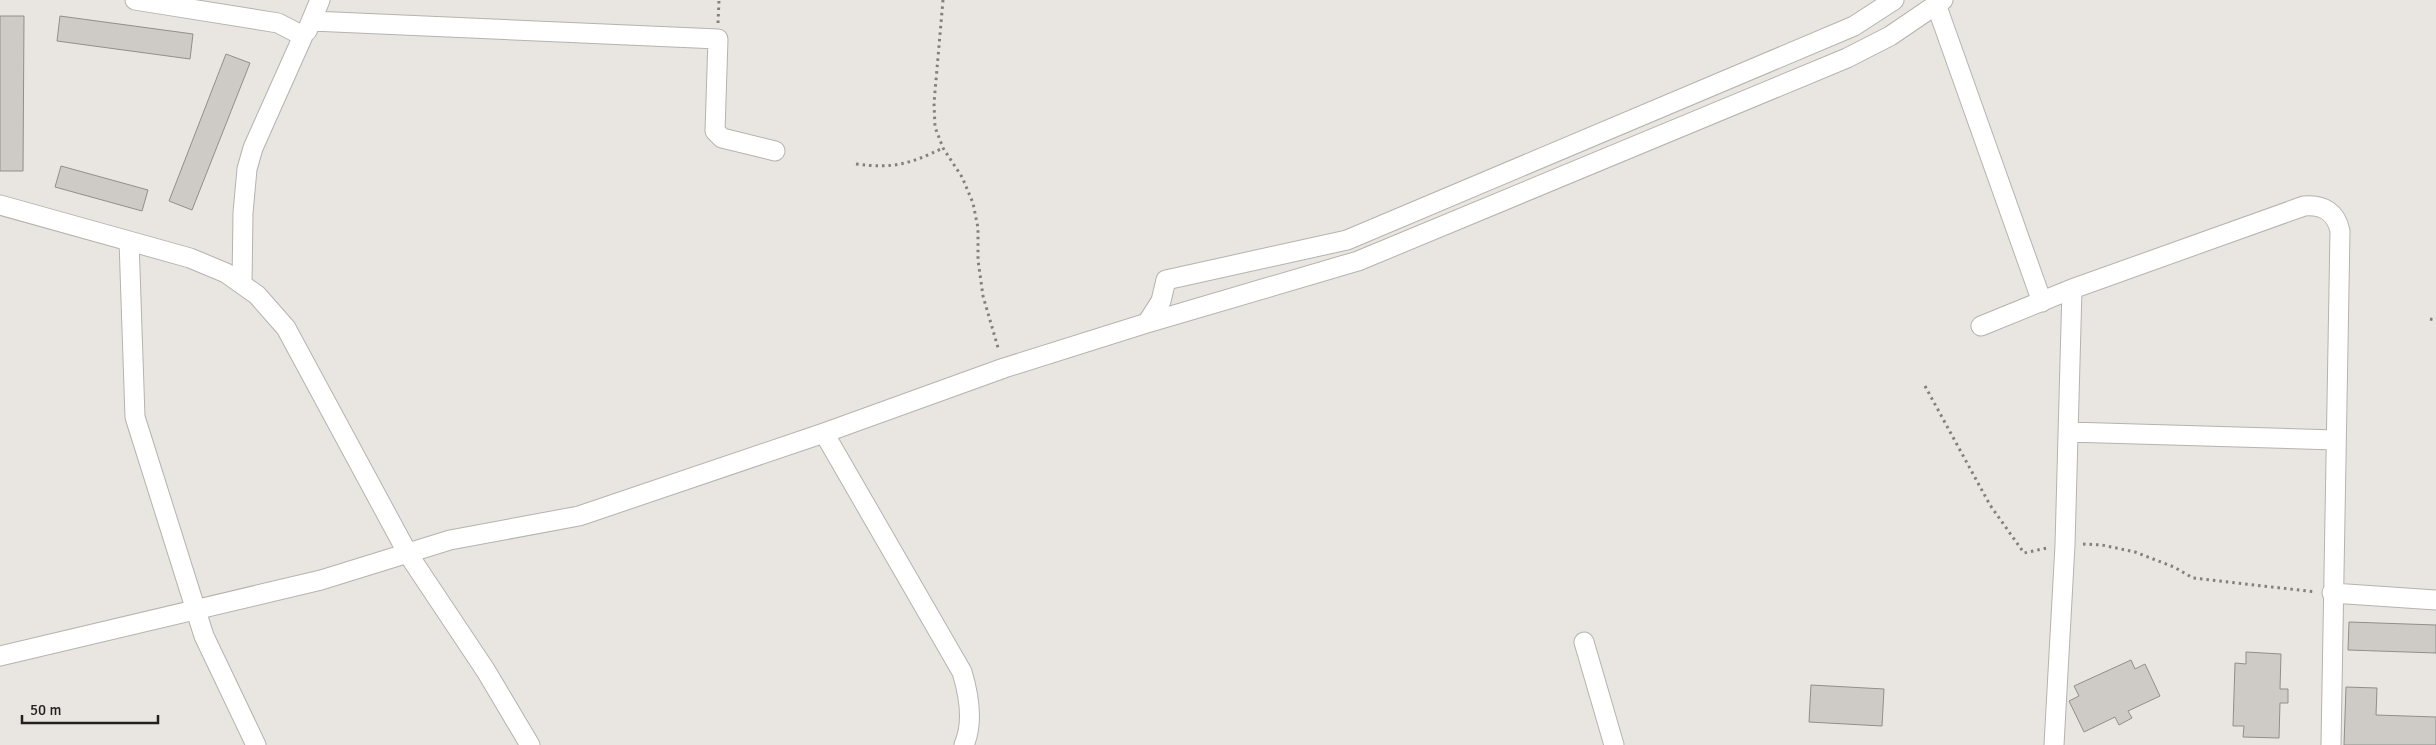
<svg xmlns="http://www.w3.org/2000/svg" width="2436" height="745" viewBox="0 0 2436 745" font-family="Signika,sans-serif">
  <style>
    .building { fill: #cecbc6; stroke: #918f8a }
    .lines { fill: none; stroke-linecap: round; stroke-linejoin: round }
    .minor-casing { stroke: #b5b3ae; stroke-width: 21 }
    .path { stroke: #82807d; stroke-width: 3; stroke-dasharray: 2.5 4; stroke-linecap: butt }
    .minor { stroke: #fff; stroke-width: 19 }
  </style>
  <rect width="100%" height="100%" fill="#e9e6e1"/>
  <path class="building" d="M0,16h24l-1,155h-23z
    M60,16l133,18 -3,25 -133,-18z
    M226,54l24,9 -58,147 -23,-9z
    M61,166l87,24 -6,21 -87,-24z
    M2349,622l87,3v28l-88,-3z
    M2246,652l35,2 -1,35h8v14h-8l-1,35 -36,-1 1,-11h-11l2,-63 11,1z
    M2131,660l4,9 10,-5 15,32 -32,15 4,7 -13,7 -4,-8 -31,15 -15,-31 10,-5 -5,-10z
    M1811,685l73,4 -2,37 -73,-4z
    M2346,687l31,1 -1,27 60,2v28h-92z"/>
  <g class="lines">
    <g class="minor-casing">
      <path id="minor" d="M135,0l143,23 25,13 -50,112 -6,21 -4,44 -1,70
        M1936,4l106,298
        M312,21l406,18 -3,92 7,7 53,13
        M307,31l13,-31
        M0,205l190,53 36,15 31,22 29,33 122,226 78,117 44,74
        M129,241l6,176 69,219 52,109
        M1147,323l14,-22 5,-21 181,-40 507,-214 40,-26
        M1981,326l91,-37 232,-83c19,-2 32,6 36,25l-9,514
        M2069,432l267,8
        M824,433l138,239c7,23 12,50 2,73
        M2332,593l104,7
        M1584,642l30,103
        M0,656l321,-76 129,-40 129,-24 245,-83 180,-65 143,-45 211,-62 489,-203 43,-22 53,-36
        M2054,745l11,-200 7,-256"/>
    </g>
    <path class="path" d="M943,0l-9,103 1,24 8,21 19,29 11,26 5,25v32l5,36 16,55
      M718,23l1,-23
      M856,164c37,5 54,0 87,-16
      M2430,319l6,1
      M1925,386l65,119 34,48 23,-5
      M2083,544l19,1 33,7 39,15 19,11 123,14"/>
    <use href="#minor" class="minor"/>
  </g>
  <path d="M22 715v8h136v-8" fill="none" stroke="#22211f" stroke-width="2.5"/>
  <text x="30" y="715" font-size="15" fill="#22211f" stroke="#e9e6e1" stroke-width="4" paint-order="stroke">50 m</text>
</svg>
